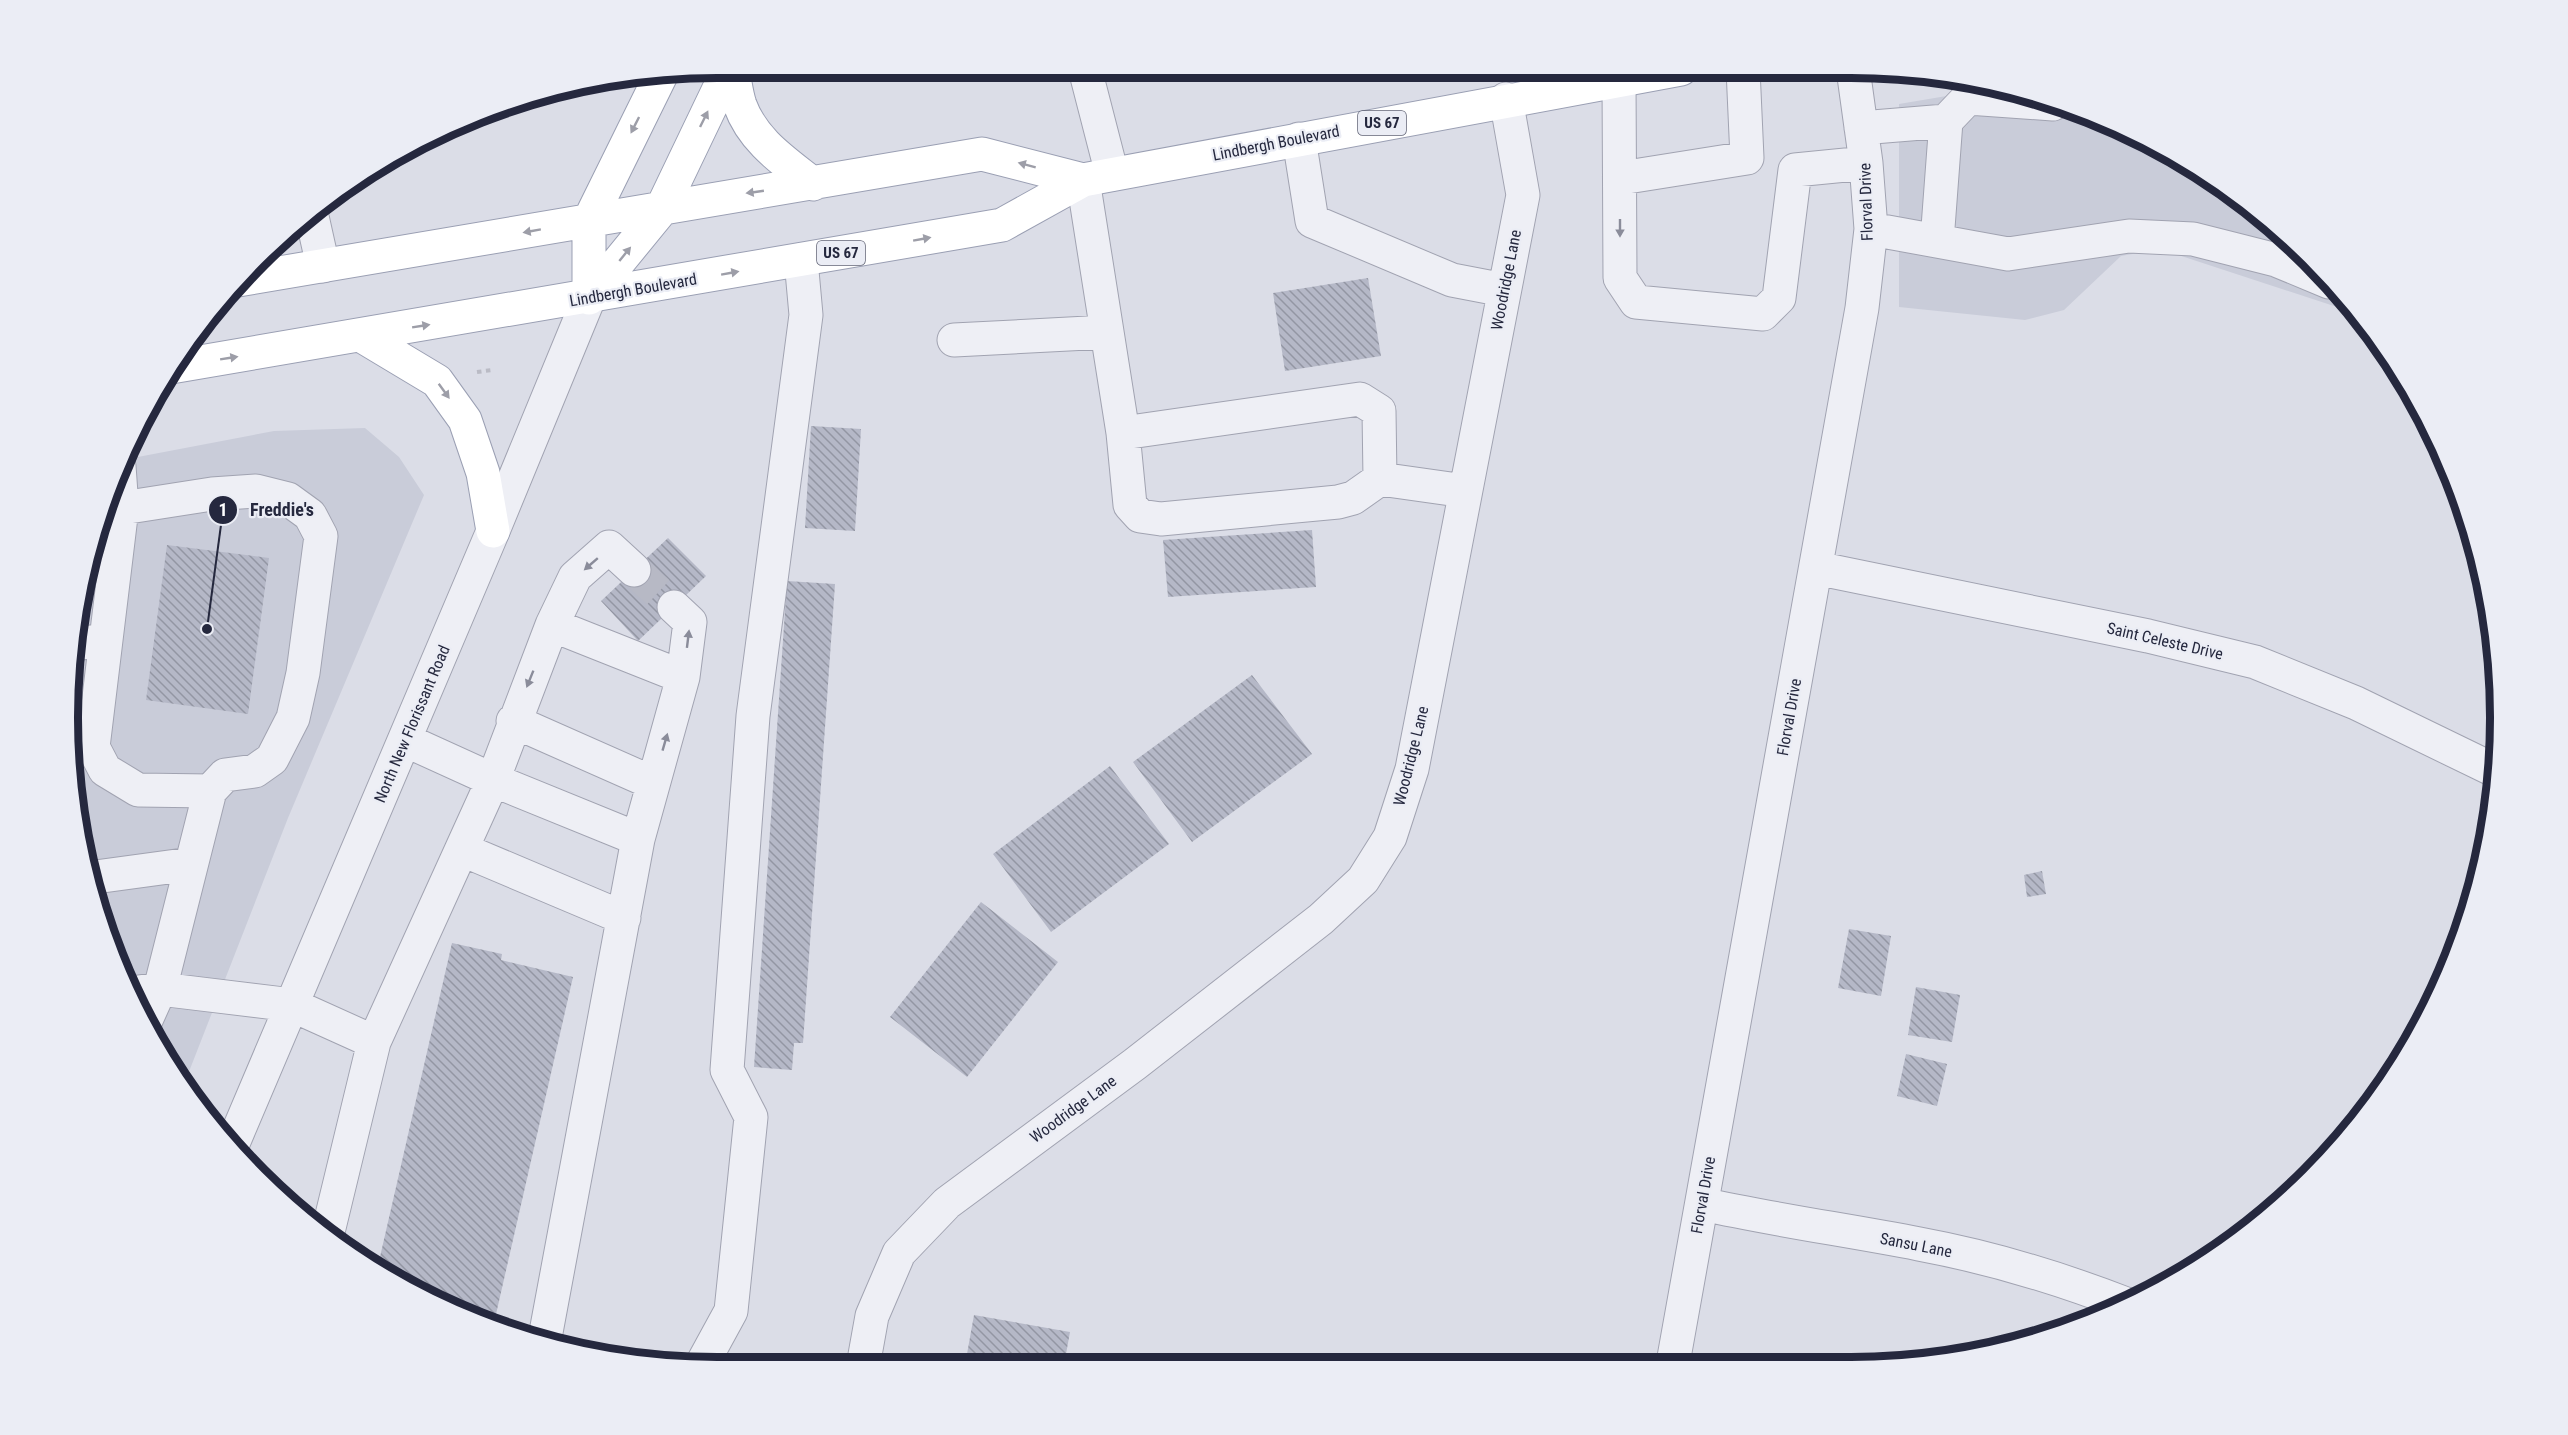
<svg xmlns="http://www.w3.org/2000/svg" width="2568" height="1435" viewBox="0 0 2568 1435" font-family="'Roboto Condensed',sans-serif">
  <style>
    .built { fill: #c9ccd9 }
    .building { fill: url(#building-back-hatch) }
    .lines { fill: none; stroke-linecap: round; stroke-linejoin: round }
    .minor-tunnel { stroke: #b7b9c5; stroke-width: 33; stroke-dasharray: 33 16; stroke-linecap: butt }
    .minor-casing { stroke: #a1a3b1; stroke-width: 35 }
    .major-casing { stroke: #9a9fb3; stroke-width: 35 }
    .path { stroke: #babbc5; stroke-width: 4; stroke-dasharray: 4.5 4.5; stroke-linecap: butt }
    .minor { stroke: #eeeff5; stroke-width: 33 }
    .major { stroke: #fff; stroke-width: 33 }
    .oneway { fill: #9d9ea8 }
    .oneway2 { fill: #8a8c9a }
    .labels { text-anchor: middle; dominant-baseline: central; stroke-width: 4.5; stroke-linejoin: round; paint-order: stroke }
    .shield { fill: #ebedf5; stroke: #606375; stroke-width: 1.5 }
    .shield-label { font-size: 15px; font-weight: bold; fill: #25283e }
    .street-label { font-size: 16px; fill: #25283e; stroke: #ebedf5 }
    .rim { fill: none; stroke: #25283e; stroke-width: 8 }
    .leader { fill: none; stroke: #25283e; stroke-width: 2 }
    .callout-dot { fill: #25283e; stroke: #ebedf5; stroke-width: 2 }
    .mark-label { font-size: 18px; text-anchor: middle; font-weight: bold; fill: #fff }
    .callout-label { font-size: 18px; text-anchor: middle; font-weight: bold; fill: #25283e; stroke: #ebedf5; stroke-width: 4.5; stroke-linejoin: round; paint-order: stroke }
  </style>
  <defs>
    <pattern id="building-back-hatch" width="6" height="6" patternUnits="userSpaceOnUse" patternTransform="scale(1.5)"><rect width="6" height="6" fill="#b5b8c7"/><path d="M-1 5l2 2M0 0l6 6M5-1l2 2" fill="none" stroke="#9396a3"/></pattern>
  </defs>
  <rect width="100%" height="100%" fill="#dbdde7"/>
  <path class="built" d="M2000,87l19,3 156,64 104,75 83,88 -25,-10 -177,-58 -39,7 -57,54 -39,10 -126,-13v-203z
    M365,428l34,29 25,38 -136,323 -105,269 -66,-120 -27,-82 -21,-125v-85l21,-125 32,-90 152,-29z"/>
  <path class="building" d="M1368,278l13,78 -96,15 -12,-78z
    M811,426l50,3 -6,102 -50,-3z
    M1312,530l4,57 -148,10 -5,-57z
    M668,538l38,38 -68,65 -37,-40z
    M167,545l102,13 -21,156 -102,-14z
    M787,581l48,3 -32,459h-9l-2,27 -38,-3z
    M1252,675l60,79 -120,88 -59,-80z
    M1110,766l59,78 -118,88 -58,-78z
    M2042,871l4,23 -19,3 -3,-22z
    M981,902l77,60 -91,115 -77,-60z
    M1849,929l42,7 -10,60 -43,-8z
    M452,943l50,11 -1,6 72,17 -79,346 -101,-42 -16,-11z
    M1916,987l44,8 -8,47 -44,-7z
    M1906,1054l41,10 -10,42 -40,-10z
    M974,1315l96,17 -6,33h-99z"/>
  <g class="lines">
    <path class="minor-tunnel" d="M634,570l40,37"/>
    <g class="minor-casing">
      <path id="minor" d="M1089,68l-2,9 25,97
        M1619,80l1,198 16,24 127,12 16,-16 16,-128 71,-7
        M1968,98l85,6
        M1861,128l85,-7 22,-23 3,-16
        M1299,139l13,82 140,59 52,10
        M1621,178l126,-20 -4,-89
        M1083,180l40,253 7,72 10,11 21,3 177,-17 15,-4 27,-19 85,12
        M311,212l12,54
        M1871,229l137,25 121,-18 64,3 83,21 53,22
        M1937,241l9,-120
        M954,340l153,-8
        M1123,433l237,-34 19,12 1,68
        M119,466l3,42 -29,239 12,23 33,20 72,1
        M103,511l109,-17 44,-3 32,8 22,16 11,21 -18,137 -10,45 -21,41 -17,12 -30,4 -15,16 -50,198 -14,31
        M1816,568l332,68 107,26 101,41 140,68
        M552,625l131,52
        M74,644l32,-4
        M513,721l140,62
        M638,839l45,-162 7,-55 -16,-15
        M463,850l161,68
        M88,878l103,-14
        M131,993l29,-4 132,16 82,37 -47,194
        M374,1042l119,-262 -88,-40
        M231,1148l262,-617 96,-233
        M1702,1204c72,16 145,26 217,40 70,13 140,34 207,60
        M544,1343l94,-504 -145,-59 59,-155 23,-48 34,-30 25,23
        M1673,1363l189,-1055 9,-79 -5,-66 -13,-94
        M701,1366l30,-55 20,-194 -24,-47 26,-354 53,-401 -5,-55
        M863,1366l9,-50 27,-63 48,-50 188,-139 186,-145 42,-39 27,-43 22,-68 111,-574 -17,-96"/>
    </g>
    <g class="major-casing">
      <path id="major" d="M732,68c3,12 4,25 8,37 13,36 44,56 73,79
        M238,280l744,-126 101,26
        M589,298l72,-88 68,-142
        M589,298v-77l73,-148
        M362,336l75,45 28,39 18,53 10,58
        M171,367l831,-142 81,-45 598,-111"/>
    </g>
    <path class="path" d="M477,372l15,-2"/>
    <use href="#minor" class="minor"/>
    <use href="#major" class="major"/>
  </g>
  <defs><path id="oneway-solid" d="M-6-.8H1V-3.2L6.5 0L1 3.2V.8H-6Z" transform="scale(1.5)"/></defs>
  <g class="oneway">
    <use href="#oneway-solid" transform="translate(704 119) rotate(-64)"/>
    <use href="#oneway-solid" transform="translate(635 125) rotate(117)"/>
    <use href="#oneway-solid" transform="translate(1027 165) rotate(-165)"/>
    <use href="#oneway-solid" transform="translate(755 192) rotate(172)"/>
    <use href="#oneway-solid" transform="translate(532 231) rotate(170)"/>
    <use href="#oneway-solid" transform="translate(922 239) rotate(-10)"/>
    <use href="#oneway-solid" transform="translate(625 254) rotate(-51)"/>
    <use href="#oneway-solid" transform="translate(730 273) rotate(-10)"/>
    <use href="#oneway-solid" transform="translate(421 326) rotate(-9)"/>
    <use href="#oneway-solid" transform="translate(229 358) rotate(-9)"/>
    <use href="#oneway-solid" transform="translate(444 391) rotate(54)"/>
  </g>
  <g class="oneway2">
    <use href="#oneway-solid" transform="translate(1620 228) rotate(90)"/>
    <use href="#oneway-solid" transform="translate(591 564) rotate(139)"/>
    <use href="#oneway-solid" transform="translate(688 639) rotate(-83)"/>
    <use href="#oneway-solid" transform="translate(530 679) rotate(112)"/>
    <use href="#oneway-solid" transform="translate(665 742) rotate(-74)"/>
  </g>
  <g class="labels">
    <g class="shield">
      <rect x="1358" y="111" width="48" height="24" rx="4.5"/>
      <rect x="817" y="241" width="48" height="24" rx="4.5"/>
    </g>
    <g class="shield-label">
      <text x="1382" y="123">US 67</text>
      <text x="841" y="253">US 67</text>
    </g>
    <g class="street-label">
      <text transform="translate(1276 143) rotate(-11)">Lindbergh Boulevard</text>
      <text transform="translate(1866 202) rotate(-92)">Florval Drive</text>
      <text transform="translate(1506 280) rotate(-79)">Woodridge Lane</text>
      <text transform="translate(633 290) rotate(-10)">Lindbergh Boulevard</text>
      <text transform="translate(2165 641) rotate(13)">Saint Celeste Drive</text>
      <text transform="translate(1789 717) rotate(-80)">Florval Drive</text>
      <text transform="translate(412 724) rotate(-67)">North New Florissant Road</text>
      <text transform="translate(1411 756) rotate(-76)">Woodridge Lane</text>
      <text transform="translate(1073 1109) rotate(-36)">Woodridge Lane</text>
      <text transform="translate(1703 1195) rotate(-80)">Florval Drive</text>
      <text transform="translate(1916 1245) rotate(11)">Sansu Lane</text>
    </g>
  </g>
  <path d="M0 0H2568V1435H0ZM717 78H1851A639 639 0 0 1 2490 717V718A639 639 0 0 1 1851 1357H717A639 639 0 0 1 78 718V717A639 639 0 0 1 717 78Z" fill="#ebedf5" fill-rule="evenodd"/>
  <path class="rim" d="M717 78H1851A639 639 0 0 1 2490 717V718A639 639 0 0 1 1851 1357H717A639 639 0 0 1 78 718V717A639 639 0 0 1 717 78Z"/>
  <path class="leader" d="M207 629L223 510"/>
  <g class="callout-dot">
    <circle cx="207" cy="629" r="6"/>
    <circle cx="223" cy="510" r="15"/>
  </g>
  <g class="mark-label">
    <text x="223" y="516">1</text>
  </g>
  <g class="callout-label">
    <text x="282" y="516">Freddie's</text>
  </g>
</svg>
